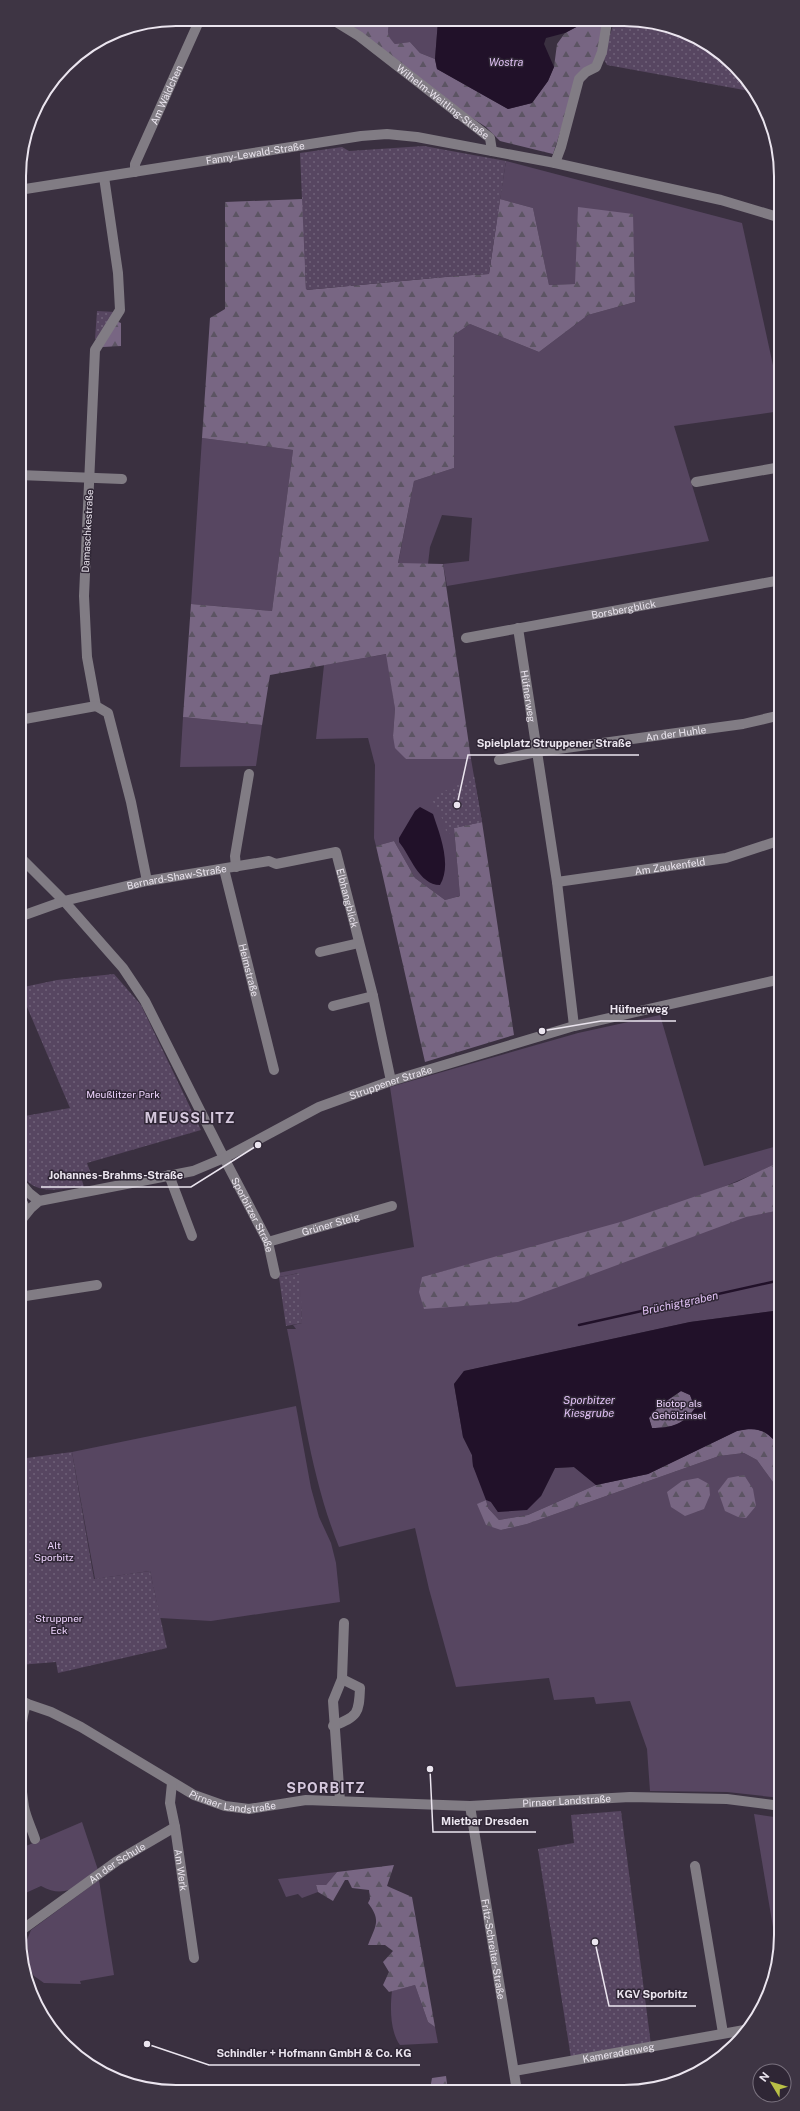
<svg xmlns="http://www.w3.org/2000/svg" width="800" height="2111" viewBox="0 0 800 2111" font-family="'Public Sans',sans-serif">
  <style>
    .grass { fill: #574661 }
    .forest { fill: url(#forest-firs) }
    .park { fill: url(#park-dots) }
    .water { fill: #211129; fill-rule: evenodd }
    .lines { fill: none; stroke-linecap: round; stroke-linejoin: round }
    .stream { stroke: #211129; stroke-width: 2.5 }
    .minor { stroke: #817c84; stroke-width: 10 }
    .labels { text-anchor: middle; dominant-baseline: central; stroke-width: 3; stroke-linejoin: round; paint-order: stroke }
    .street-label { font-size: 10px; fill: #ebe5ef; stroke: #2f2635 }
    .park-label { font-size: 10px; fill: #eed4fe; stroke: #2f2635 }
    .water-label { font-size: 11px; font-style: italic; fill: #e0c0f4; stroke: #2f2635 }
    .district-label { font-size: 14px; font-weight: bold; letter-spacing: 1px; fill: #d5c8dd; stroke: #2f2635 }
    .rim { fill: none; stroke: #ebe5ef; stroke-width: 2 }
    .leader { fill: none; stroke: #ebe5ef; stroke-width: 1.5 }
    .callout-dot { fill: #ebe5ef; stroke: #2f2635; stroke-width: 1.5 }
    .callout-label { font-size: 11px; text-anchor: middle; font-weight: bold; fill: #ebe5ef; stroke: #2f2635; stroke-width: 3; stroke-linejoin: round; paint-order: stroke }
  </style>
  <defs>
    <pattern id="forest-firs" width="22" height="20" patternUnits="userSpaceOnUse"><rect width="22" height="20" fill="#786683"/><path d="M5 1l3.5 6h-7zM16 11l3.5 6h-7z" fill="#5c5463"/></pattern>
    <pattern id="park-dots" width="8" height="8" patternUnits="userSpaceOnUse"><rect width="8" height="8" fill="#574661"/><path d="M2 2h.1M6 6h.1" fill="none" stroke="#6f6178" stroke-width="1.8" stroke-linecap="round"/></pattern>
  </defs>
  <rect width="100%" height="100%" fill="#3a3040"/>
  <path class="grass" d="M391,20l47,1 -3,38 -15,-6 -10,-11 -15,2c-9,-8 -9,-13 -4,-24z
    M506,161l236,62 39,179v9l-107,15 35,115 -262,45 -4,-22 26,-3 3,-43 -30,-3 -12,32 -2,17h-30l16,-83 40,-13v-133l16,-11 69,28 49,-37 47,-13 -59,-18 -27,1 -16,-77 -33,-9z
    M202,438l91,12 -21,161 -81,-7z
    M387,654l8,55 -2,27 13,23h65l11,63 -28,6 6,68 -15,4 -30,-22 -21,-37 -18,5 -2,-8 1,-73 -7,-27 -52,1 8,-74z
    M183,717l79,8 -6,41 -76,1z
    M660,1015l44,151 77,-21v16c-113,56 -238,83 -359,116l359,-67v100l-91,12 -226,49 -10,13 9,53 9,18 1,11 18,36 7,10 43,-16 14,-28 19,-1 22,18 -68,30 -29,5 -11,-12 -2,-8 -8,4 23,26 26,-6 192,-68 25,-3 13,7 24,33v305l-54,-6 -77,-1 -3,-42 -17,-48 -34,3 -2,-7 -40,3 -5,-22 -93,9 -27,-98 -14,-61 -76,19c-28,-69 -37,-146 -52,-218h9l-3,-4 9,-2 -3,-50 -20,4 -1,-4 136,-26 -24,-160 188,-54z
    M296,1406l15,82 8,29 12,26 5,20 4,39 -129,19 -51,-3 -10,-47 -55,8 -23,-127z
    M754,1814l27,4v127l-3,12z
    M82,1822l16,48c-20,15 -32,30 -57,16l-22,10v-47z
    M337,1872l-11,13h-10l2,7 -16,6 -4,-4 -12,3 -8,-18z
    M99,1880l15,95 -34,6 1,3 -37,-1 -10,-7 -4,-7 -3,-29 4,-10z
    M415,1985l13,37 7,5 3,16 -38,2c-10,-13 -10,-38 -8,-54z"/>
  <path class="forest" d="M342,20h49c-5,11 -4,16 4,24l15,-2 10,11 15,6 2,10 71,40 24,-6 16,-22 6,-14 3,-23 8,-11 17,-9 1,-2h27l-16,42 -25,41 -16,49 -53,-13 -14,-14 -31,-20z
    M303,199l3,91 150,-14 33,-2 11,-75 33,9 16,77 26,-1 3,-77 55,7 2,88 -47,13 -49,37 -69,-28 -16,11v133l-40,13 -16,82 45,1 28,195h-65l-11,-11 -2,-12 2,-27 -9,-55 -116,21 -8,50 -79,-8 8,-113 81,7 21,-161 -91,-12 8,-120 15,-9v-107z
    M116,321l5,2v23l-18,1 -2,-2z
    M482,822l32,213 -89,27 -49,-216 18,-5 21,37 30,22 15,-4 -6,-68z
    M781,1161v49l-35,7 -228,85 -94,7 -5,-17 3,-15 202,-56 113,-39z
    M681,1391l9,4 5,13c-12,17 -22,20 -43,20l-3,-10 10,-12z
    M751,1428l15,4 15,15v46l-24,-33 -13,-7 -25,3 -192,68 -26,6 -15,-5 -9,-21 9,-4 2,8 11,12 29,-5 68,-30 52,-11 89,-43z
    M744,1475l9,14 3,17 -10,12 -8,-1 -13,-6 -7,-20 10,-13z
    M698,1478l11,6 1,11 -6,14 -19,7 -14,-9 -4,-15 15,-11z
    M394,1865l-7,21 25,11 23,130 -7,-5 -13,-37 -26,7 -6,-7 6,-13 -6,-10 10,-11 -8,-6h-17c7,-19 14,-24 0,-42l2,-4 -1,-9 -17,-2 -4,-8h-3l-12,21 -15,-9 -2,-7h10l11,-13z
    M446,2076l2,15h-14l-4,-2 2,-11z"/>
  <path class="park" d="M614,22h41l38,13 35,23 27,34 -148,-27 -4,-7z
    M424,146l82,15 -17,113 -33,2 -150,14 -6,-137 42,-6 7,4z
    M97,311l18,1 -17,27h-3z
    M474,776l8,46 -28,6 -7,8 -3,-14 -13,-24z
    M114,974l27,31 60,125 -114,33 4,11 -10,3 3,10c-13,1 -28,4 -41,2 -33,-6 -24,-48 -24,-72l51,-9 -51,-120 38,-8z
    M300,1273l2,50 -16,3 -7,-49z
    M72,1452l22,127 56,-8 17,77 -109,25 -2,-11 -37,3v-206z
    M621,1811l30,234 -80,13 -33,-209 36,-6 -3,-28z"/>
  <path class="water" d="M438,21h1l144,1 -1,2 -17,9 -19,5 -2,6 10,23 -6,14 -16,22 -24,6 -71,-40 -2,-10z
    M420,807l13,7c7,21 19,51 7,71 -21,0 -30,-30 -41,-43v-4l16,-27z
    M781,1310v137c-15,-16 -21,-21 -44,-16l-89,43 -52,11 -22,-18 -19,1 -14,28 -14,14 -29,2 -7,-10 -5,-2 -13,-34 -1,-11 -9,-18 -9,-53 10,-13 226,-49zM681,1391l9,4 5,13c-10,16 -24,20 -43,20l-3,-10 10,-12z"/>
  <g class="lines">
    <path class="stream" d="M579,1325l202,-45"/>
    <g class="minor">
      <path id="s1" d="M333,20l26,16 131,102 2,13"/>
      <path d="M555,163l6,-16 18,-68 7,-7 10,-5 6,-15 5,-30"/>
      <path id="s2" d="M135,172v-8l65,-145"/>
      <path d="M104,177l14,96 2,37 -25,40 -11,246 3,61 9,49 12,7 23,89 16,79"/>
      <path id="s3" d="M19,190l342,-54 26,-2 30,3 138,26 166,37 60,18"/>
      <path d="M780,352h1"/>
      <path d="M19,475l103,4"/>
      <path d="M696,482l85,-15"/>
      <path id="s4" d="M518,628l39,254 17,144"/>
      <path id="s5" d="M466,638l315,-58"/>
      <path d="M19,720l77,-14"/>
      <path id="s6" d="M499,760l37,-8 207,-28 38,-9"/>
      <path id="s7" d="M19,856l45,45 59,67 22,33 79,157 44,84 7,32"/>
      <path d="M236,867l-1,-11 14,-82"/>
      <path id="s8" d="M224,869l50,201"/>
      <path id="s9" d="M557,882l169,-24 55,-18"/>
      <path id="s10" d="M19,917l45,-16 83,-20 122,-20 7,3 60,-12 37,144 18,85"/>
      <path d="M320,952l39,-9"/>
      <path d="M333,1006l40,-10"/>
      <path d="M169,1175l23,61"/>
      <path d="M19,1181l10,12 10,8"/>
      <path d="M19,1195l8,17"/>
      <path id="s11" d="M19,1223l12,-15 8,-7 154,-30 31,-13 95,-51 72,-26 183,-55 207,-47"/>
      <path id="s12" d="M268,1242l124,-36"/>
      <path d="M19,1297l78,-12"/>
      <path id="s13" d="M19,1701l32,11 30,15 113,68 31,11 24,3 57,-9 164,6 160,-9 97,2 54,7"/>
      <path d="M26,1703c-9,32 -7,71 -2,104 2,11 8,22 11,32"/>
      <path d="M333,1726c25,-10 26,-12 27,-38l-18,-9"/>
      <path id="s14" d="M172,1783l-2,20 5,24 19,131"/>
      <path d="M340,1801l-7,-100 9,-22 2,-56"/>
      <path id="s15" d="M470,1806l47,285"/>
      <path d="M695,1866l28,167"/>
      <path id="s16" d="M19,1932l98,-71 58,-34"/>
      <path id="s17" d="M514,2071l236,-42"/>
    </g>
  </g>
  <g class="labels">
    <g class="street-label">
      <text stroke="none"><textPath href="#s2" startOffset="84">Am Wäldchen</textPath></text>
      <text stroke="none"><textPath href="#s1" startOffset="137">Wilhelm-Weitling-Straße</textPath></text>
      <text stroke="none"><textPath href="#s3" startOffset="239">Fanny-Lewald-Straße</textPath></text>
      <text transform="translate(87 531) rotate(-87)">Damaschkestraße</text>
      <text stroke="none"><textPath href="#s5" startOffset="160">Borsbergblick</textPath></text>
      <text stroke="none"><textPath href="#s4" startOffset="69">Hüfnerweg</textPath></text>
      <text stroke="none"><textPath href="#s6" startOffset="179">An der Huhle</textPath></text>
      <text stroke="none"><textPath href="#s9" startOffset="114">Am Zaukenfeld</textPath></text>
      <text stroke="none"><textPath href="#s10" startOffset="163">Bernard-Shaw-Straße</textPath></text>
      <text stroke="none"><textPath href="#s10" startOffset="373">Elbhangblick</textPath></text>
      <text stroke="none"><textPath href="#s8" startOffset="104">Heimstraße</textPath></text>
      <text stroke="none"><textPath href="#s11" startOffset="404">Struppener Straße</textPath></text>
      <text stroke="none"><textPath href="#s7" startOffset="432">Sporbitzer Straße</textPath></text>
      <text stroke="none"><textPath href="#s12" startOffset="65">Grüner Steig</textPath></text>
      <text stroke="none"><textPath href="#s13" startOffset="239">Pirnaer Landstraße</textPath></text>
      <text stroke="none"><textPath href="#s13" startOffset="575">Pirnaer Landstraße</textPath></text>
      <text stroke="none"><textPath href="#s16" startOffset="120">An der Schule</textPath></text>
      <text stroke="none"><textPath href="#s14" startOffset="88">Am Werk</textPath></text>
      <text stroke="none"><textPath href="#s15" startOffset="145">Fritz-Schreiter-Straße</textPath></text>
      <text stroke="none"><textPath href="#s17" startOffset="106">Kameradenweg</textPath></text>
    </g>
    <g class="park-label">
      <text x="123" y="1094">Meußlitzer Park</text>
      <text x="679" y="1403">Biotop als<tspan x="679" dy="12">Gehölzinsel</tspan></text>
      <text x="54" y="1545">Alt<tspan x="54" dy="12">Sporbitz</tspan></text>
      <text x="59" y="1618">Struppner<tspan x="59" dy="12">Eck</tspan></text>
    </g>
    <g class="water-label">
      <text x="506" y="62">Wostra</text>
      <text transform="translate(680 1303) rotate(-12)">Brüchigtgraben</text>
      <text x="589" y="1400">Sporbitzer<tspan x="589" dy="13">Kiesgrube</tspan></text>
    </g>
    <g class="district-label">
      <text x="190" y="1118">MEUSSLITZ</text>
      <text x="326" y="1788">SPORBITZ</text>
    </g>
  </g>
  <path d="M0 0H800V2111H0ZM176 26H624A150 150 0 0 1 774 176V1935A150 150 0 0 1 624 2085H176A150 150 0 0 1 26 1935V176A150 150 0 0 1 176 26Z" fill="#3e3544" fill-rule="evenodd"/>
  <path class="rim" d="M176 26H624A150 150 0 0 1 774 176V1935A150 150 0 0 1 624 2085H176A150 150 0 0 1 26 1935V176A150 150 0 0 1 176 26Z"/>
  <path class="leader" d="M457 805L468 755H639M542 1031L601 1021H676M258 1145L191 1187H41M430 1769L433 1832H536M595 1942L609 2006H696M147 2044L209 2065H420"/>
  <g class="callout-dot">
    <circle cx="457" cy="805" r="4"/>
    <circle cx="542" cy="1031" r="4"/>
    <circle cx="258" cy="1145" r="4"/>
    <circle cx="430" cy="1769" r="4"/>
    <circle cx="595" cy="1942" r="4"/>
    <circle cx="147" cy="2044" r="4"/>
  </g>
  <g class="callout-label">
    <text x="554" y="747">Spielplatz Struppener Straße</text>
    <text x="639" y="1013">Hüfnerweg</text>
    <text x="116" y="1179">Johannes-Brahms-Straße</text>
    <text x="485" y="1825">Mietbar Dresden</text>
    <text x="652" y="1998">KGV Sporbitz</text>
    <text x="314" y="2057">Schindler + Hofmann GmbH &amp; Co. KG</text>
  </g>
  <g transform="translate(772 2083) rotate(308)"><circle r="19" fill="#2f2635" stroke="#7a727f"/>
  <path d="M0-3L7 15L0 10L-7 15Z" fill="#b9c046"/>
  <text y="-6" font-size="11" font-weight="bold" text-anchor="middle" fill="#ebe5ef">N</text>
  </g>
</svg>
